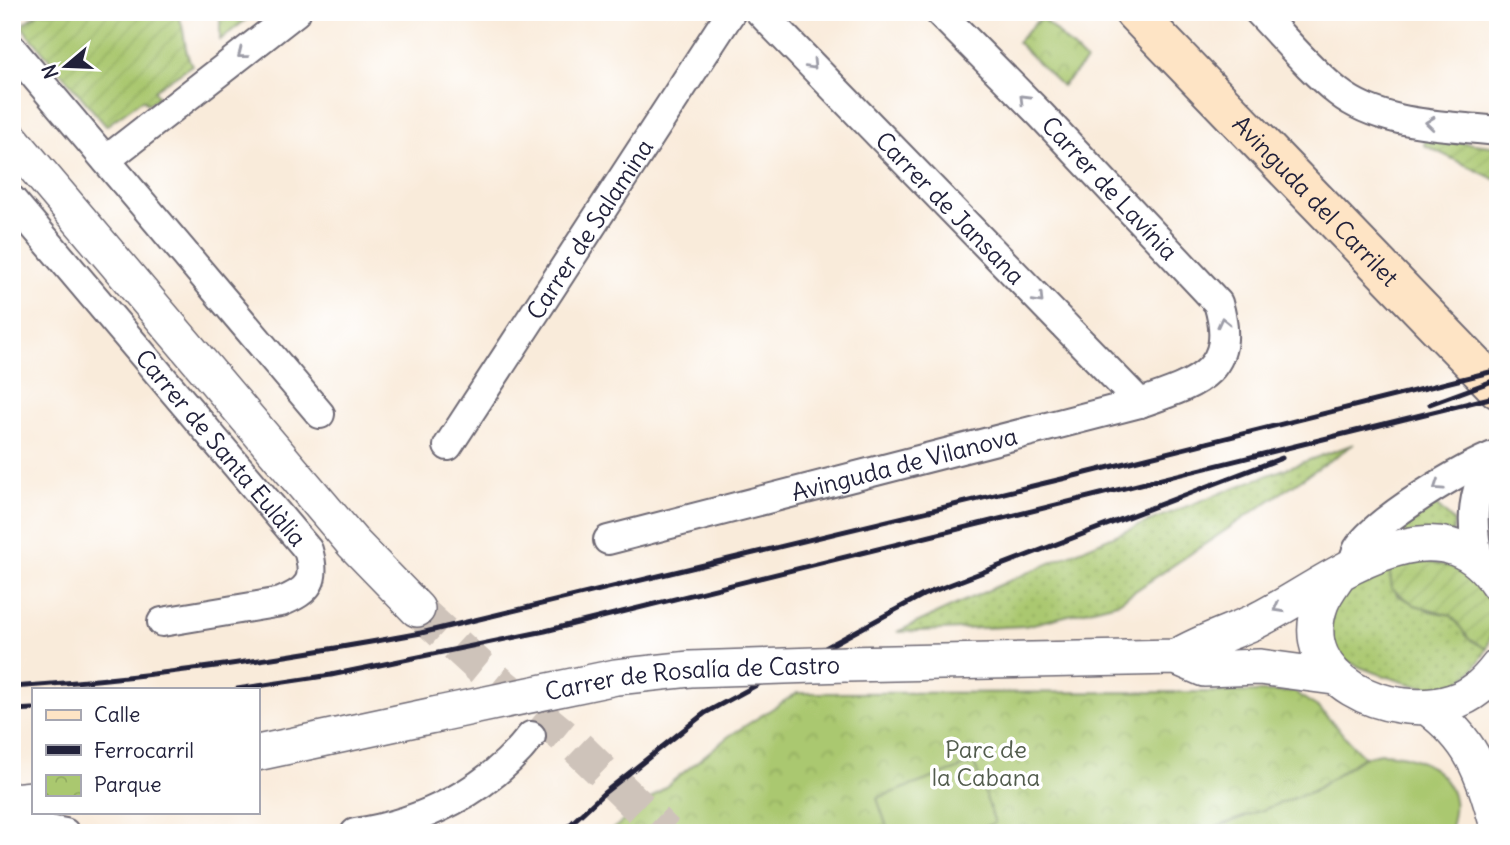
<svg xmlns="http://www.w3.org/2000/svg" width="1510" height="845" viewBox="0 0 1510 845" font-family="Delius,sans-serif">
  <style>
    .grass { fill: url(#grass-dots); stroke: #667555; stroke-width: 2 }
    .park { fill: url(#park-crowns); stroke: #667555; stroke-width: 2 }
    .garden { fill: url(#garden-furrows); stroke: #667555; stroke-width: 2 }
    .pitch { fill: #aac86f; stroke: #667555; stroke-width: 2 }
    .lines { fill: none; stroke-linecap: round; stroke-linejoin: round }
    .tertiary-tunnel { stroke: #cec3ba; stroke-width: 35; stroke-dasharray: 35 18; stroke-linecap: butt }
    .minor-casing { stroke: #6d6873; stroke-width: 32 }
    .tertiary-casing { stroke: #6d6873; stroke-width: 38 }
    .secondary-casing { stroke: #6d6873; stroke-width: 42 }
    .minor { stroke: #fff; stroke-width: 28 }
    .tertiary { stroke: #fff; stroke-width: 35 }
    .secondary { stroke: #fee4c5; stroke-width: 38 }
    .rail { stroke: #22223b; stroke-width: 5 }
    .tertiary-bridge-casing { stroke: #6d6873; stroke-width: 38; stroke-linecap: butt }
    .tertiary-bridge { stroke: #fff; stroke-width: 35 }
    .oneway { stroke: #9c9ca7 }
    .labels { text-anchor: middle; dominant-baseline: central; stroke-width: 7; stroke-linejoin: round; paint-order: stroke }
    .street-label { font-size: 24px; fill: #22223b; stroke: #fff }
    .park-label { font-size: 24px; fill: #525c4d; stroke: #fff }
  </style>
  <defs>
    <pattern id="grass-dots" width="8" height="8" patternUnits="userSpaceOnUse" patternTransform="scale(1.75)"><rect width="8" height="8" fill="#aac86f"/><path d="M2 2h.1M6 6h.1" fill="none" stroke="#92ac61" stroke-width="1.8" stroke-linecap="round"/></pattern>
    <pattern id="park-crowns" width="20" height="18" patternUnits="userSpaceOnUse" patternTransform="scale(1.75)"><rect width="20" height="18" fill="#aac86f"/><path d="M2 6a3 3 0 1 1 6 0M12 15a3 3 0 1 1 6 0" fill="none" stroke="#92ac61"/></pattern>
    <pattern id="garden-furrows" width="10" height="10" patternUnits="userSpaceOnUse" patternTransform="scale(1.75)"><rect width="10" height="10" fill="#aac86f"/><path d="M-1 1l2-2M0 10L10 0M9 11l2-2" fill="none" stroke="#92ac61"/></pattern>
  </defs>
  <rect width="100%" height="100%" fill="#fff"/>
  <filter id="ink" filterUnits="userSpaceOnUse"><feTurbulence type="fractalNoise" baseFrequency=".0143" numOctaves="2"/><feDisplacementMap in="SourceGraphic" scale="14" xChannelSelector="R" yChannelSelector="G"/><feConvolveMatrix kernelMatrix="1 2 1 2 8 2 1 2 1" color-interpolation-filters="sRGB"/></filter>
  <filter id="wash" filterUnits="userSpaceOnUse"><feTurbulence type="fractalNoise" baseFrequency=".00686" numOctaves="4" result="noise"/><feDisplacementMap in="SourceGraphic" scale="28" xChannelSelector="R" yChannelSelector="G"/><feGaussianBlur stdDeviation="1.57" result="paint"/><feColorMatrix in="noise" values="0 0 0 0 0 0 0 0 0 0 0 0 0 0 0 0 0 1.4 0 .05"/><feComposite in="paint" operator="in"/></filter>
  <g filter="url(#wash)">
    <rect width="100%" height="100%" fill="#f9ebda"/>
    <path class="grass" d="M1354,444l-237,159 -92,23 -128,6c149,-70 302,-134 457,-188z
      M1432,501l22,21 -1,10 -78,11z
      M1389,567l8,28 33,16 21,4 15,19 21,15c-29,51 -54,43 -102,27 -17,-6 -35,-11 -49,-23 -2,-10 -8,-28 -6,-38 7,-27 37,-38 59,-48z"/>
    <path class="park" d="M1041,17l45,44 -24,25 -45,-44z
      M1294,692l25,16 45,49 -51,34 -112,42h-593l121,-97 68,-43z"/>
    <path class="garden" d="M39,12h138c10,17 5,38 15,53l-38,25 4,7 -10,7 -5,-5 -37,27 -85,-100z
      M220,12h36l-36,28z
      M1425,138l73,9v34l-74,-36z
      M1423,561c51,6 83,35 64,88l-18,-10 -18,-24 -36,-10 -23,-16 -3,-22z"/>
    <path class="pitch" d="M1380,753c29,0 67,13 74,47 2,10 -2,22 -4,33h-249l112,-42 51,-34z
      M974,763l21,60 -28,10h-78l-12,-35z"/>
  </g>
  <g filter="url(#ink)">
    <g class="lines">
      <path class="tertiary-tunnel" d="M417,609l64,59 96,79 89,86"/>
      <g class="minor-casing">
        <g id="minor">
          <path id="s1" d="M760,12l380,391"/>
          <path d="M1259,12c26,27 50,57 79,80 43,34 108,33 160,39"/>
          <path d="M12,49l308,365"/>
          <path d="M106,160l190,-148"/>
          <path id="s2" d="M12,200l296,350c9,30 2,40 -27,52l-119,20"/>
          <path id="s3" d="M448,446l283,-434"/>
          <path id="s4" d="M608,540l532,-137c55,-19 99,-31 78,-100l-177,-188 -102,-103"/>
          <path d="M1479,561c-9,-38 -9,-76 19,-106"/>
          <path d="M1352,567c2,-6 3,-15 7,-20 20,-29 105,-80 139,-93"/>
          <path d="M12,823l53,10"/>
          <path d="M355,833c67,-10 134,-43 176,-97"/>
        </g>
      </g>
      <g class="tertiary-casing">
        <path id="tertiary" d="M12,140l341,403 64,66
          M1338,575c-6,9 -13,18 -17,28 -29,78 69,118 131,99 20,-6 33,-18 46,-35
          M1176,657c25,-15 51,-23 78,-35 69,-33 181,-134 244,-38
          M846,664l330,-7 28,12 56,-2 74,10
          M1427,707c45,33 55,64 70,116
          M257,753l177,-38
          M12,801l21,-2"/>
      </g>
      <g class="secondary-casing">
        <g id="secondary">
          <path id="s5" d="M1134,12l364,377"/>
        </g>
      </g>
      <use href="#minor" class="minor"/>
      <use href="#tertiary" class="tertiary"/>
      <use href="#secondary" class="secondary"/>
      <path class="rail" d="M1430,404l68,-25
        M12,687c138,-9 274,-29 409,-54l645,-155 432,-108
        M237,689l94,-14 214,-44 953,-235
        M12,710l21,-1
        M561,833l43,-40 101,-80 218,-118 359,-137"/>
      <g class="tertiary-bridge-casing">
        <g id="tertiary-bridge">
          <path id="s6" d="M434,715l182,-38 74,-8 156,-5"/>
        </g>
      </g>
      <use href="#tertiary-bridge" class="tertiary-bridge"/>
    </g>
    <defs><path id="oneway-chevron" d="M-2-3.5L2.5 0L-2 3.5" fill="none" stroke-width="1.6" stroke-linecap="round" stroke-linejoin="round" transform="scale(1.75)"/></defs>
    <g class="oneway">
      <use href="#oneway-chevron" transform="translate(242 54) rotate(142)"/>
      <use href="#oneway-chevron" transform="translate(812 65) rotate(46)"/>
      <use href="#oneway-chevron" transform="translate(1024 99) rotate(-135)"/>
      <use href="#oneway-chevron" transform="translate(1430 123) rotate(-174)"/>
      <use href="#oneway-chevron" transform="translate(1039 299) rotate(46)"/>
      <use href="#oneway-chevron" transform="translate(1223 322) rotate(-103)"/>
      <use href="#oneway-chevron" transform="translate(1438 486) rotate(146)"/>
      <use href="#oneway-chevron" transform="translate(1278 608) rotate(151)"/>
    </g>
  </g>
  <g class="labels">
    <g class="street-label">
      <text transform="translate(1110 188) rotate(47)">Carrer de Lavínia</text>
      <text stroke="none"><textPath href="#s5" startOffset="262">Avinguda del Carrilet</textPath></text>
      <text stroke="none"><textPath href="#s1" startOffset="273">Carrer de Jansana</textPath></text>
      <text stroke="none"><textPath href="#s3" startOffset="259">Carrer de Salamina</textPath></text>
      <text stroke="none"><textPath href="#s2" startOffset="324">Carrer de Santa Eulàlia</textPath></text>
      <text stroke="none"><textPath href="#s4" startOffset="306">Avinguda de Vilanova</textPath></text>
      <text stroke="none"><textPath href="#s6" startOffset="262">Carrer de Rosalía de Castro</textPath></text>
    </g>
    <g class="park-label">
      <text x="986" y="749">Parc de<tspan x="986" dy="28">la Cabana</tspan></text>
    </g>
  </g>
  <rect width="1510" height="845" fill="none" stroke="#fff" stroke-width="42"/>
  <rect x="32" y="688" width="228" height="126" fill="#ffffff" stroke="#a7a7b1" stroke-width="2"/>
  <rect x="46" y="710" width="35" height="10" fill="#fee4c5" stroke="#a7a7b1" stroke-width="2"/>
  <text x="94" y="722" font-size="21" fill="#22223b">Calle</text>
  <rect x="46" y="745" width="35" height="10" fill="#22223b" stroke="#a7a7b1" stroke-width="2"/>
  <text x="94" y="758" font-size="21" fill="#22223b">Ferrocarril</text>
  <rect x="46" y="775" width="35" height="21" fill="url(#park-crowns)" stroke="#a7a7b1" stroke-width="2"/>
  <text x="94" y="792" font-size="21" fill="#22223b">Parque</text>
  <g transform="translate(66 66) rotate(251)" stroke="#ffffff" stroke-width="5" paint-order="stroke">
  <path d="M0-5L12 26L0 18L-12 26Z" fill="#22223b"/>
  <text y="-10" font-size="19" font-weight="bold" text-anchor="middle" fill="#22223b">N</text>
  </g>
</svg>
